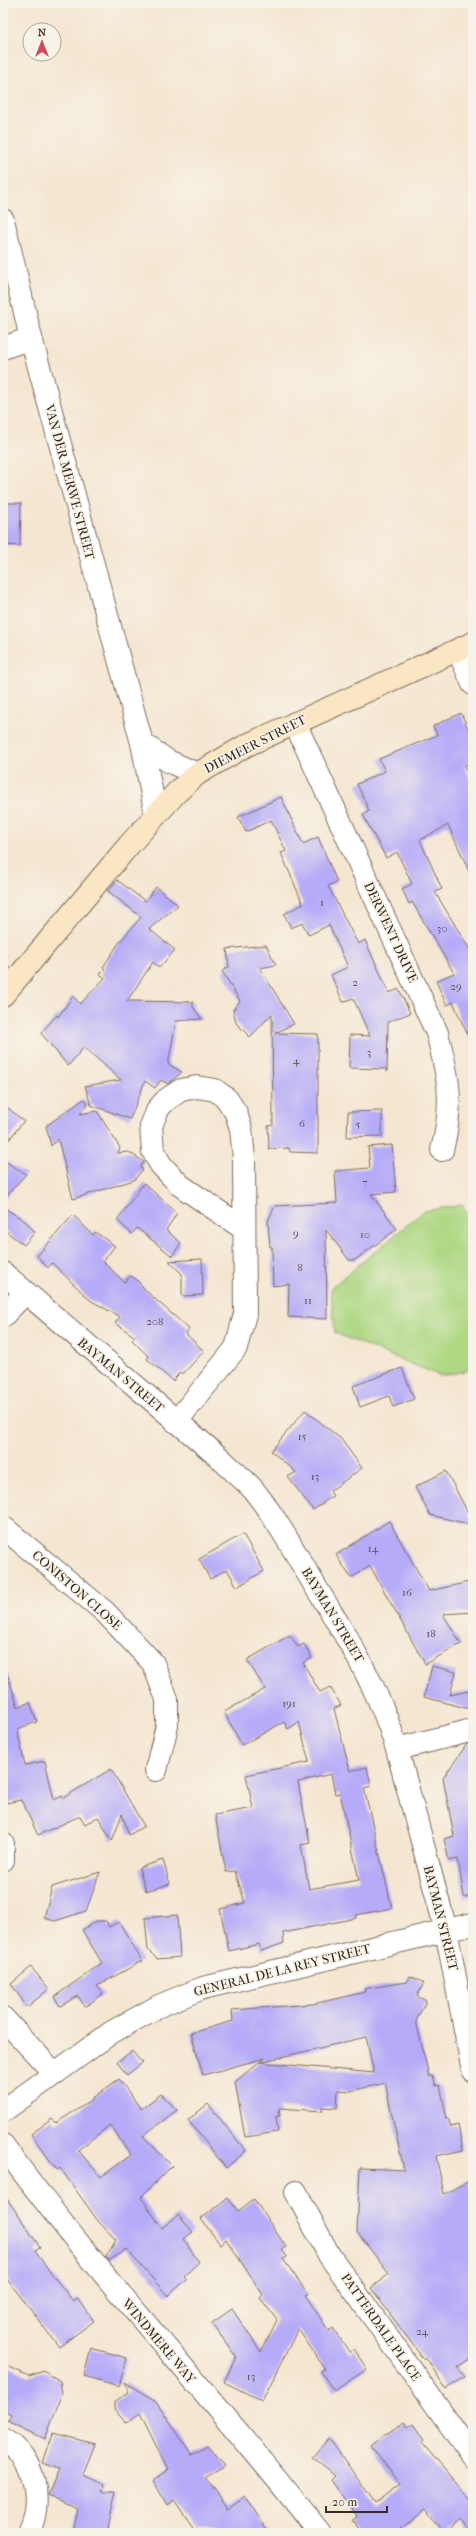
<svg xmlns="http://www.w3.org/2000/svg" width="476" height="2536" viewBox="0 0 476 2536" font-family="'IM FELL French Canon',serif">
  <style>
    .green { fill: #aed884; stroke: #748151 }
    .building { fill: #b6abf8; fill-rule: evenodd }
    .lines { fill: none; stroke-linecap: round; stroke-linejoin: round }
    .street-casing { stroke: #7c6c5d; stroke-width: 24 }
    .secondary-casing { stroke: #7c6c5d; stroke-width: 24 }
    .street { stroke: #fff; stroke-width: 22 }
    .secondary { stroke: #fbe6c4; stroke-width: 22 }
    .labels { text-anchor: middle; dominant-baseline: central; stroke-width: 3.5; stroke-linejoin: round; paint-order: stroke }
    .number-label { font-size: 11px; fill: #5a4a54 }
    .street-label { font-size: 13px; fill: #3b2a1e; stroke: #f7f3e8 }
  </style>
  <rect width="100%" height="100%" fill="#f7f3e8"/>
  <filter id="ink" filterUnits="userSpaceOnUse"><feTurbulence type="fractalNoise" baseFrequency=".025" numOctaves="2"/><feDisplacementMap in="SourceGraphic" scale="8" xChannelSelector="R" yChannelSelector="G"/><feConvolveMatrix kernelMatrix="1 2 1 2 8 2 1 2 1" color-interpolation-filters="sRGB"/></filter>
  <filter id="wash" filterUnits="userSpaceOnUse"><feTurbulence type="fractalNoise" baseFrequency=".012" numOctaves="4" result="noise"/><feDisplacementMap in="SourceGraphic" scale="16" xChannelSelector="R" yChannelSelector="G"/><feGaussianBlur stdDeviation="0.9" result="paint"/><feColorMatrix in="noise" values="0 0 0 0 0 0 0 0 0 0 0 0 0 0 0 0 0 1.4 0 .05"/><feComposite in="paint" operator="in"/></filter>
  <g filter="url(#wash)">
    <rect width="100%" height="100%" fill="#f5e6d1"/>
    <path class="green" d="M462,1205l11,15v149l-32,7 -106,-43 -4,-45 93,-77z"/>
    <g id="blocks">
      <path class="building" d="M3,503h18l-1,43 -17,-1z
        M461,713l12,27v22l-9,4 9,19v94l-25,-54 -28,15 22,49 -7,3 38,63v92l-20,-45 -6,3 -11,-24 18,-8 -42,-71 -3,2 -7,-15 10,-5 -15,-32 -11,6 -23,-43 6,-4 -12,-27 28,-13 -6,-12 58,-24 -4,-9z
        M281,797l22,47 15,-7 19,45 -9,4 30,58 7,-4 24,53 10,-4 11,24 -22,9 -1,50 -1,-3 -37,-1 1,-33 20,1 -17,-38 -10,4 -12,-27 17,-8 -19,-42 -20,10 -7,-12 -11,5 -7,-14 19,-10 -22,-51 5,-2 -15,-31 -25,12 -8,-15z
        M117,880l28,21 11,-14 22,18 -29,24 26,21 -16,18 -6,-6 -26,39 66,1v5l9,12 -26,2 -8,43 14,8 -14,12 -7,-4 -6,8 -10,-7 -15,38 -39,-14 -6,-19 36,-6 -37,-33 -16,19 -27,-33 16,-18 1,2 15,-21 7,8 25,-26 -5,-4 5,-5 -2,-2 16,-24 22,-26 -33,-26z
        M266,945l10,20 -16,3 34,56 -19,9 43,1v119l-28,-1 -1,-4 -20,1 -1,-23 5,-1 -1,-111 -22,23 -14,-14 -3,-13 7,-9 -18,-30 7,-4 -2,-18z
        M84,1099l4,5 -8,10 17,-3 23,37 -2,5 11,-1 15,10 -4,5 3,2 -9,11 -61,19 -15,-60 -7,7 -5,-20z
        M3,1104l21,17 -21,26z
        M382,1111v25l-35,1 1,-25z
        M392,1145l4,47 -25,2 26,35 -42,31h-6l-23,-30 1,89 -39,-2 1,-33 -16,2 -1,-39h-2l-2,-26 7,-15 62,-3 -2,-32 35,-3 -2,-21z
        M3,1160l23,14 -23,26z
        M144,1183l33,30 -11,17 15,13 -9,13 -35,-28 -5,6 -15,-14z
        M3,1207l23,15 9,10 -11,13 -21,-16z
        M73,1215l20,20 2,-3 20,14 -12,15 21,21 7,-6 6,4 10,12 42,37 -3,5 18,17 -21,23 -3,-2 -7,9 -26,-22 2,-2 -17,-17 3,-3 -20,-14 5,-6 -30,-17 -38,-37 -4,5 -11,-12z
        M202,1259l1,36 -21,1v-22l-13,-13z
        M402,1368l12,31 -21,8 -4,-11 -29,11 -7,-21z
        M305,1410l36,29 21,29 -32,23 3,5 -20,14 -25,-33 8,-5 -25,-21z
        M446,1471l27,51v3l-43,-10 -15,-28z
        M389,1521l40,70 44,-10v31l-30,2 18,30 -36,20 -55,-98 -19,12 -15,-23z
        M243,1534l21,37 -27,16 -10,-18 -17,10 -11,-20z
        M290,1635l8,12 6,-3 8,14 -9,5 17,29 10,-5 11,18 -7,4 16,62 17,-4 4,19 -7,2 28,120 -36,7v3l-73,15 1,10 -23,8 -2,-7 -30,7 -9,-42 25,-6 -10,-32 -9,1 -11,-57 38,-7 -7,-33 63,-13 -10,-40 -11,7 -4,-7 -42,23 -18,-33 41,-23 -18,-29zM331,1774l4,20 5,-1 19,87 -50,9 -8,-44 9,-2 -12,-61z
        M432,1666l24,6 -6,23 23,-5v20l-49,-13z
        M6,1670l12,37 12,-5 7,20 -20,7 8,36 20,-4 9,39 8,-4 1,2 48,-29 33,57 -15,9 -7,-21 -10,27 -14,-24 -13,7 -5,-8 -42,19 -17,-35 -14,3 -4,-17v-16l3,-1 -3,-15v-83z
        M473,1743v154h-9l-6,-38 -9,2 -5,-22 10,-3 -11,-58 24,-34z
        M163,1860l7,24 -24,7 -7,-23z
        M100,1872l-14,39 -31,10 -11,-3 8,-31z
        M177,1915l3,42 -23,2 -9,-9 -3,-32z
        M96,1921h10l3,6 10,-5 23,39 -45,25 6,8 -18,13 -7,-11 -18,10 -6,-9 48,-34 -20,-33z
        M31,1967l18,22 -22,18 -16,-23z
        M410,1976l14,7 -7,13 9,5 -10,20 13,55h4l3,10 4,-1 7,34 1,-1 3,9 7,-2 5,25 -27,6 8,38 29,-15v178l-16,10 8,10 -19,12 -20,-31 -2,2 -53,-72 18,-14 -32,-42 3,-64 44,2 -19,-87 -35,8 -12,-1 -1,18 -15,-1v4l-43,-3 1,7 -4,1 2,16 -33,5 -10,-55 24,-20 115,11 -8,-36 -106,25 5,-4 -62,17 -12,-42 42,-12 -1,-11 81,-6 52,-12 -1,-3 42,-7z
        M132,2051l10,12 -15,12 -10,-13z
        M119,2079l22,30 20,-15 16,16 -34,26 29,30 -31,31 21,31 16,-13 15,17 -10,7 16,23 -15,14 3,3 -19,17 -42,-47 -17,12 -3,-4 10,-17 -18,-19 -38,-53 -3,2 -26,-36 21,-15 4,4 36,-23 -1,-1zM110,2125l21,30 -30,22 -23,-27z
        M208,2104l38,47 -20,17 -38,-48z
        M3,2193l37,54 -5,3 11,17 27,34 5,-3 16,23 -35,26 -56,-73z
        M228,2198l10,13 16,-12 32,48 -4,2 5,8 -4,2 25,35 -3,1 24,36 4,-3 17,25 4,-3 13,19 -33,22 -13,-19 4,-3 -27,-40 -36,72 -38,-19 12,-25 -24,-34 20,-14 29,43 16,-32 -17,-22 3,-3 -37,-56 -6,5 -19,-25z
        M91,2348l36,10 -8,28 -35,-10z
        M3,2364l26,12 15,-5 16,10 2,13 -17,45 -37,-18 3,-6 -8,-4z
        M124,2382l32,19 36,54 16,-9 17,19 -20,11 23,32 17,-12 24,37h-72l-23,-33 -7,5 -14,-25 15,-10 -28,-57 -14,10 -12,-14v-7l15,-10z
        M405,2422l3,5 5,-3 11,16 -3,2 52,61v30h-4l-8,-13 -18,13 -17,-24 -33,24h-30l-10,-13 4,-3 -26,-37 4,-4 -23,-19 17,-19 46,66 25,-19 -29,-40z
        M53,2433l42,11 -12,30 22,10 -4,7h15l-9,42h-34l5,-26 -30,-12 11,-26 -16,-6z"/>
    </g>
  </g>
  <g filter="url(#ink)">
    <use href="#blocks" fill-opacity="0" stroke="#7c6c5d" stroke-width="1"/>
    <g class="lines">
      <g class="street-casing">
        <path id="street" d="M3,220l28,118 111,405 14,72
          M3,348l28,-10
          M458,650l15,34
          M295,723l142,310c12,45 17,70 5,117
          M142,743l26,18 29,13
          M3,1273l217,185c10,10 21,19 31,29 26,31 45,68 66,102 33,53 62,100 80,160l49,181 27,141
          M3,1316l22,-23
          M176,1422l60,-74 9,-34 -1,-156 -3,-29 -5,-16 -9,-14 -12,-9 -18,-3 -16,3 -15,10 -8,9 -7,17 2,25 8,14 19,20 64,44
          M3,1527l102,85 48,51 14,36v27l-11,44
          M397,1749l76,-19
          M3,1844v16
          M3,2018l52,56
          M3,2111l109,-79 49,-27 42,-17 270,-64
          M3,2145c98,136 215,256 317,388
          M296,2192l33,63 144,202
          M3,2439c32,17 41,63 25,94"/>
      </g>
      <g class="secondary-casing">
        <path id="secondary" d="M3,995l126,-150 48,-53 20,-18 50,-29 226,-102"/>
      </g>
      <use href="#street" class="street"/>
      <use href="#secondary" class="secondary"/>
    </g>
  </g>
  <g class="labels">
    <g class="number-label">
      <text x="322" y="902">1</text>
      <text x="442" y="928">30</text>
      <text x="355" y="982">2</text>
      <text x="456" y="986">29</text>
      <text x="369" y="1052">3</text>
      <text x="296" y="1060">4</text>
      <text x="302" y="1123">6</text>
      <text x="358" y="1124">5</text>
      <text x="365" y="1182">7</text>
      <text x="296" y="1233">9</text>
      <text x="365" y="1234">10</text>
      <text x="300" y="1267">8</text>
      <text x="308" y="1300">11</text>
      <text x="155" y="1321">208</text>
      <text x="302" y="1436">15</text>
      <text x="315" y="1476">13</text>
      <text x="373" y="1548">14</text>
      <text x="407" y="1592">16</text>
      <text x="431" y="1633">18</text>
      <text x="289" y="1703">191</text>
      <text x="422" y="2331">24</text>
      <text x="251" y="2376">13</text>
    </g>
    <g class="street-label">
      <text transform="translate(70 482) rotate(75)">VAN DER MERWE STREET</text>
      <text transform="translate(255 744) rotate(-27)">DIEMEER STREET</text>
      <text transform="translate(391 932) rotate(65)">DERWENT DRIVE</text>
      <text transform="translate(121 1375) rotate(40)">BAYMAN STREET</text>
      <text transform="translate(77 1590) rotate(41)">CONISTON CLOSE</text>
      <text transform="translate(333 1615) rotate(59)">BAYMAN STREET</text>
      <text transform="translate(441 1918) rotate(76)">BAYMAN STREET</text>
      <text transform="translate(282 1970) rotate(-14)">GENERAL DE LA REY STREET</text>
      <text transform="translate(381 2327) rotate(55)">PATTERDALE PLACE</text>
      <text transform="translate(159 2341) rotate(50)">WINDMERE WAY</text>
    </g>
  </g>
  <rect width="476" height="2536" fill="none" stroke="#f7f3e8" stroke-width="16"/>
  <g transform="translate(42 42)"><circle r="19" fill="#f7f3e8" stroke="#aca397"/>
  <path d="M0-3L7 15L0 10L-7 15Z" fill="#d1495b"/>
  <text y="-6" font-size="11" font-weight="bold" text-anchor="middle" fill="#3b2a1e">N</text>
  </g>
  <path d="M326 2506v6h61v-6" fill="none" stroke="#3b2a1e" stroke-width="2"/>
  <text x="332" y="2506" font-size="12" fill="#3b2a1e" stroke="#f7f3e8" stroke-width="3" paint-order="stroke">20 m</text>
</svg>
